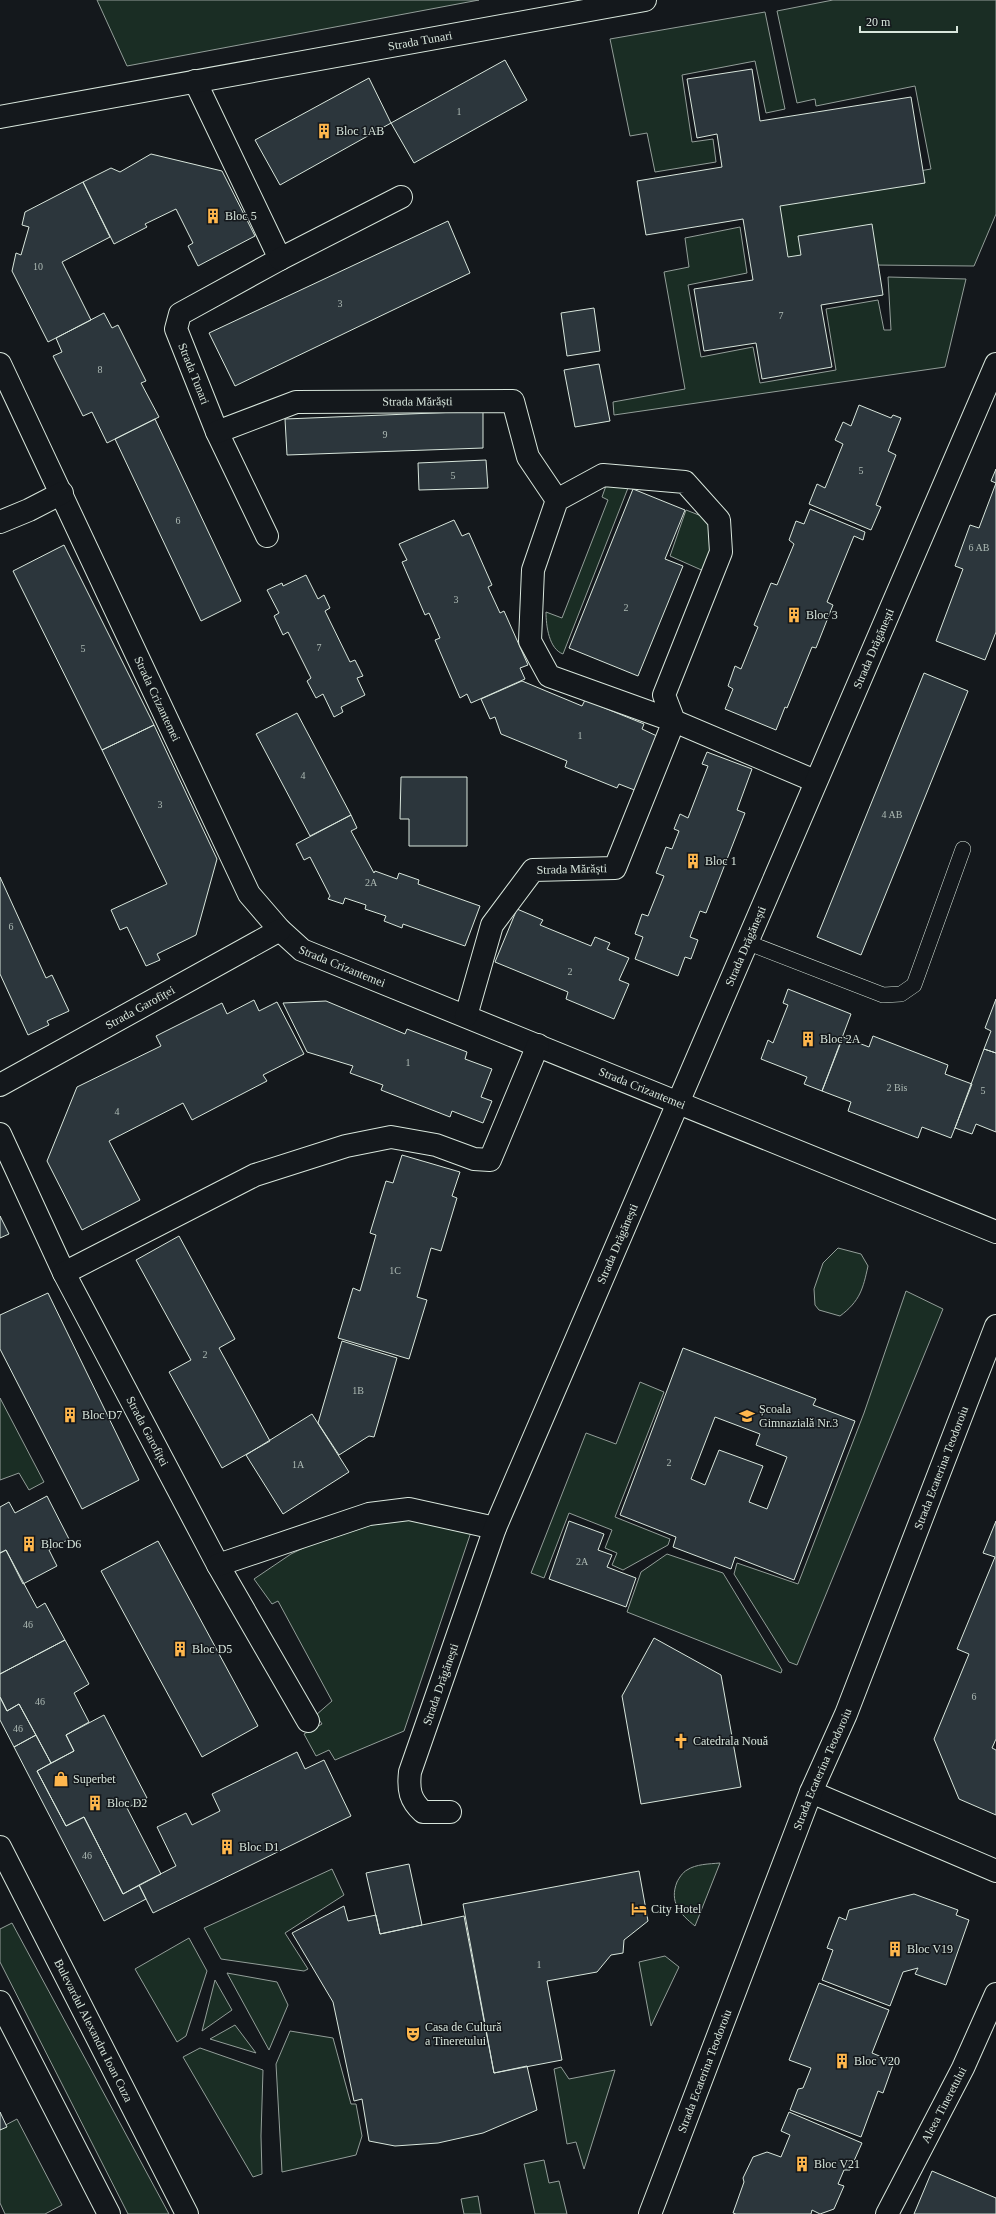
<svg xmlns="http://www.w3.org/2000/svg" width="996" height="2214" viewBox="0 0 996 2214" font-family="Georgia,serif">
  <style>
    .green { fill: #1a2d24; stroke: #939e99 }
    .building { fill: #2c363c; stroke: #d8e6dc; fill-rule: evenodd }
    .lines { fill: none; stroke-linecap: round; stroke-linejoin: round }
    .lane-casing { stroke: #d8e6dc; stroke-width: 16 }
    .street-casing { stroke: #d8e6dc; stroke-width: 24 }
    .secondary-casing { stroke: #d8e6dc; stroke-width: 24 }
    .lane { stroke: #14181c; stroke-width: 15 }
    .street { stroke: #14181c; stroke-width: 22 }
    .secondary { stroke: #14181c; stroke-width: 22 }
    .labels { text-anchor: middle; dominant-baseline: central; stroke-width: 3; stroke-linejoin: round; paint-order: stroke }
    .number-label { font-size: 10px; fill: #adbab4 }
    .street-label { font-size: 12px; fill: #d8e6dc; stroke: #14181c }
    .poi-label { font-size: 12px; fill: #d8e6dc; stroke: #14181c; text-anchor: start }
  </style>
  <rect width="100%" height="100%" fill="#14181c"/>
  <path class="green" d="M97,0h382l-352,66z
    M833,0h163v214l-22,52 -102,-1 -65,-7 -22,4 -9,-66 155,-27 -16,-83 -99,20 -1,-7 -18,4 -20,-92z
    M765,12l20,97 -19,4 -11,-52 -73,14 10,67 21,-3 3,23 -61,10 -8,-39 -17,3 -20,-97z
    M740,227l7,46 -59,12 13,72 52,-10 7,36 76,-13 -10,-61 52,-9 6,30h7l-3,-53 78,2 -21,88 -331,48 -1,-13 72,-13 -21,-117 25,-5 -4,-29z
    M608,480l20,8 -65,166c-14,-5 -17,-28 -17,-42l16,6 46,-118 -6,-3z
    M686,510l18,7 4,6 7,23 -9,26 -36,-16z
    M838,1248l23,6 7,12c-5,23 -8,35 -28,50l-21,-6 -4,-5 -1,-16 9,-26z
    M906,1291l37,18 -146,356 -8,-3 -55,-88 3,-11 61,21 66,-171z
    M640,1382l24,10 -49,125 55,22 -2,6 -45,25 -11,-5 5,-12 -12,-5 7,-18 -43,-17 -25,65 -13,-5 55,-140 30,11z
    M0,1398l44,84 -15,8 -10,-17 -19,7z
    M378,1518h33l60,14 -67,199 -69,29 -6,-10 -13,6 -12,-22 18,-10 -6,-9 16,-14 -54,-100 -6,3 -18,-25 37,-25 45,-22z
    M667,1554l56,19 59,97 -1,3 -154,-61 14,-40z
    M720,1863l-25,63c-15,-12 -26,-24 -18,-44 2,-4 6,-10 10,-12 9,-6 22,-6 33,-7z
    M332,1869l12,26 -59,38 23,36 -4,2 -83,-12 -17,-31z
    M12,1923l157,291h-41l-128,-252v-33z
    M189,1938l18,33 -21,65 -9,6 -42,-73z
    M665,1956l14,11 -28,59 -12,-64z
    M227,1973l50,9 11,23 -19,45z
    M215,1980l17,30 -30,21z
    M235,2025l21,28 -46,-14z
    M290,2031l43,7 18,66h5l6,32 -6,19 -74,17 -6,-108z
    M200,2048l63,22 -2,66 1,38 -9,3 -70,-120z
    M561,2067l8,12 46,-9 -31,99 -8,-27 -9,2 -13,-75z
    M17,2119l45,86 -17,9h-40l-5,-11v-75z
    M544,2160l5,23 10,-2 8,33h-32l-11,-50z
    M478,2196l3,18h-17l-3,-15z"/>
  <path class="building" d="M505,60l22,40 -113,63 -23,-40z
    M752,69l8,52 151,-24 14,86 -145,23 8,51 13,-2 -3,-19 74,-12 11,71 -62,10 11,62 -70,12 -6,-36 -52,8 -10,-62 59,-9 -10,-61 -97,16 -9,-54 85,-14 -5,-33 -20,4 -10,-59z
    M369,78l22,45 -111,62 -25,-45z
    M151,154l71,17 33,65 -57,30 -10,-20 5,-3 -17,-34 -31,15 2,3 -33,17 -31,-62 28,-14 9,4z
    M83,182l27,55 -48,25 29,58 -43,22 -36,-71 4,-18 5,2 8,-28 -7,-2 3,-13z
    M448,221l22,52 -235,113 -26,-53z
    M594,308l6,43 -33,5 -6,-43z
    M104,313l8,15 6,-3 28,56 -5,2 18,34 -52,26 -15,-31 -9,4 -30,-60 9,-4 -6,-14z
    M599,364l11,57 -35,6 -11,-57z
    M859,405l32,13 2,-3 8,3 -13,33 8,4 -20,50 5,2 -10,23 -62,-26 8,-20 8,4 18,-44 -8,-4 8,-18 8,4z
    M483,411v37l-196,7 -2,-36z
    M155,419l86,182 -40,20 -86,-182z
    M486,460l2,28 -69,2 -1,-27z
    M996,469v163l-11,28 -49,-19 27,-72 -8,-3 15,-41 9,3 17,-45 -5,-2z
    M633,489l52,21 -20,49 18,7 -45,110 -69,-28z
    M810,509l55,23 -2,8 -9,-4 -27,66 6,3 -17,43 -4,-1 -25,61 -2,-1 -9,23 -51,-21 8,-20 -5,-3 7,-20 6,3 17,-42 -4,-2 17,-42 6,2 17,-41 -5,-4 7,-19 8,3z
    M454,520l8,16 7,-3 23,52 -4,2 12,26 4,-2 24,54 -8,3 5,11 -54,24 -4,-9 -7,4 -25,-58 5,-2 -11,-25 -4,2 -23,-53 5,-2 -8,-16z
    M64,545l90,180 -52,25 -89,-179z
    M306,575l12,24 6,-4 6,13 -5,3 25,51 5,-2 8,16 -6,2 8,17 -24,12 2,5 -9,5 -11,-23 -7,4 -9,-17 4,-3 -23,-46 -5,3 -9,-19 5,-3 -12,-23 15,-7 1,3z
    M924,673l44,18 -107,264 -44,-18z
    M522,681l60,25 3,-6 59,24 -2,5 17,8 -22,54 -18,-7 -2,4 -52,-21 2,-6 -66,-27 -6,-17 -5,2 -9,-20z
    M297,713l54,102 -41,21 -54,-102z
    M154,725l63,134 -21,76 -39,19 3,6 -14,6 -19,-39 -7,3 -9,-20 56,-26 -65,-134z
    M707,752l45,17 -15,41 8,3 -39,100 -6,-2 -10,26 8,3 -7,19 -6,-2 -7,19 -43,-17 8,-22 -8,-3 7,-20 6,2 16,-40 -8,-3 10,-26 6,2 7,-18 -5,-2 6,-15 8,4 20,-52 -6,-2z
    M401,777h66v69h-58v-27h-9z
    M351,815l6,13 -6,3 23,42 1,-2 22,8 2,-6 20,7 -1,4 62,22 -15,40 -62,-22 -1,4 -18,-7 2,-5 -21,-7 1,-4 -21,-7 -2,6 -15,-5 2,-3 -20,-39 -6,3 -8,-16z
    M0,877l46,101 6,-3 17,36 -22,10 2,4 -21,10 -28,-61z
    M517,909l26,11 -3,5 51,21 4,-9 15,6 -3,6 22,9 -10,22 10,4 -15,35 -48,-20 2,-7 -73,-30z
    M788,989l63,25 -29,77 -18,-7 3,-7 -46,-18 7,-19 5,3 15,-38 -5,-2z
    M996,999v54l-12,-4 7,-18 -6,-3z
    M254,1000l5,11 18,-9 27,52 -41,21 4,6 -75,39 -9,-17 -74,38 31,59 -58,30 -35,-69 30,-74 84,-41 -5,-10 66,-33 5,11z
    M326,1001l79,33 2,-5 60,23 -2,7 27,10 -11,28 11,4 -9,22 -31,-12 -2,6 -69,-27 2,-5 -33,-12 3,-7 -46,-14 -24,-49z
    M873,1036l75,29 -3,9 27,10 -21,54 -29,-11 -4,11 -70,-27 3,-9 -29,-11 21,-54 26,10z
    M984,1049l12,4v79l-20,-8 -4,10 -17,-6z
    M402,1155l58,17 -8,24 5,2 -16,53 -10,-3 -14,49 10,3 -18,59 -71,-21 15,-50 7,3 16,-56 -6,-2 16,-52 7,2z
    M0,1216l9,18 -9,4z
    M179,1236l56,103 -16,9 51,93 -48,27 -53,-96 22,-12 -55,-100z
    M48,1293l91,187 -57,29 -82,-160v-34z
    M342,1341l55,17 -23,79 -5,-1 -30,19 -21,-32z
    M683,1348l133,51 -3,6 42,16 -61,159 -59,-23 -4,12 -58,-22 3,-10 -56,-22zM715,1417l45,17 -4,11 31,12 -20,52 -18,-7 14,-36 -44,-16 -14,35 -14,-6z
    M312,1414l37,58 -66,42 -37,-59z
    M47,1496l22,43 -20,11 8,16 -34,18 -17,-34 -6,3v-46l9,-5 6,11z
    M569,1521l35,13 -6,16 14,5 -5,12 29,11 -10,29 -77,-28z
    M996,1521v218l-4,9 4,2v65l-37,-16 -25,-60 35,-85 -12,-5 38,-92 -12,-4z
    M158,1541l100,185 -56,31 -101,-186z
    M6,1550l31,58 8,-5 20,37 -65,34v-121z
    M654,1638l67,37 20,112 -100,17 -19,-108z
    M65,1640l24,44 -15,9 15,29 -23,13 8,16 -23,12 -32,-59 -12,7 -7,-14v-23z
    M0,1697l7,14 12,-7 17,31 -22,12 -14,-27z
    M104,1715l43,83 -20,10 34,66 -38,20 -39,-77 -18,9 -29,-55 37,-20 -8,-16z
    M36,1735l15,28 -14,8 29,55 18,-9 39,77 16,-9 7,14 -42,22 -90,-174z
    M297,1752l8,17 19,-9 27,56 -198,97 -14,-28 37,-19 -19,-39 29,-14 6,12 28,-14 -8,-17z
    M409,1864l13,61 -42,9 -14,-61z
    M639,1871l9,50 -24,19 -1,13 -12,2 -14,17 -50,9 15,79 -68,13 -31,-169z
    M914,1894l44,16 -2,5 13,5 -23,65 -31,-11 3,-6 -15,4 -13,34 -68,-26 11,-30 -6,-2 12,-31 7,3 3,-10z
    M344,1906l4,15 28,-6 4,19 84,-18 30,157 33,-7 10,44 -54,23 -45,10 -43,3 -26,-5 -7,-42 -8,2 -21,-99 -41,-69z
    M819,1983l70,27 -17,43 22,9 -11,31 -5,-2 -17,46 -71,-27 8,-21 5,-1 8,-20 -22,-8z
    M0,2112l7,15 -7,3z
    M789,2112l73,31 -12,27h-6l-6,14 6,2 -10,23 -14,5 -8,-4 -1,4h-75l-3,-1 11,-31 -1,-4 10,-21 14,-5 14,5 9,-22 -9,-4z
    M932,2171l64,27v16h-82z"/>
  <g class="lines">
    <g class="lane-casing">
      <path id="lane" d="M746,942l137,53 18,-1 13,-9 49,-136"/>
    </g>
    <g class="street-casing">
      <g id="street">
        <path id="s1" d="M195,81l85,178 -100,55 -4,15 41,103 50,104"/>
        <path id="s2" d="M0,117l645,-117"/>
        <path d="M280,259l121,-62"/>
        <path id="s3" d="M0,364l249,530 31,36 22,20 694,282"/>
        <path id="s4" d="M217,432l79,-30 217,-1 15,56 29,43"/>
        <path d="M0,522l29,-12 33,-17"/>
        <path id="s5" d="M466,1016l26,-91 41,-55 82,-2 59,-147 -10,-26 57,-143 -2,-32 -34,-38 -82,-7 -46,25 -24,70 -3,71 19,35 125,45 141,60"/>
        <path id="s6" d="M0,1085l280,-155"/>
        <path id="s7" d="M0,1134l64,139 154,292 90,156"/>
        <path d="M64,1273l191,-98 91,-29 45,-9 45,8 38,14 16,1 48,-115"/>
        <path d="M218,1565l151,-51 40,-5 86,19"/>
        <path d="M811,1792l185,79"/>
        <path id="s8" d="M450,1812h-27c-13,-12 -15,-22 -13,-40l85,-244 501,-1164"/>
        <path id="s9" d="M887,2214l76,-146 33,-74"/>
      </g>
    </g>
    <g class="secondary-casing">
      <g id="secondary">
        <path id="s10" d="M0,1847l187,367"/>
        <path d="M0,2002l109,212"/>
        <path id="s11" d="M650,2214l161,-422 35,-78 150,-388"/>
      </g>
    </g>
    <use href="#lane" class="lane"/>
    <use href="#street" class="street"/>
    <use href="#secondary" class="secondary"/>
  </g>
  <defs>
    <g id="building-bare" transform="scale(1.2)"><path d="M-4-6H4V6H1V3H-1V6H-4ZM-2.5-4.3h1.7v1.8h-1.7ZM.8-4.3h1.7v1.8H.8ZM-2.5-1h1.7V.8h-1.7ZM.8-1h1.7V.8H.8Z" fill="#ffb74d" stroke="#14181c" stroke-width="2.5" paint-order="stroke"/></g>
    <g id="school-bare" transform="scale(1.2)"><path d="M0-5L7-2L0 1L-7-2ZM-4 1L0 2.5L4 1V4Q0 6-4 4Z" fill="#ffb74d" stroke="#14181c" stroke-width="2.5" paint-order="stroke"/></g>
    <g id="church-bare" transform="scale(1.2)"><path d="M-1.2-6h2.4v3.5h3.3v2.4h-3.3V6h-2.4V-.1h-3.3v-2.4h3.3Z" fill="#ffb74d" stroke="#14181c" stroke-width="2.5" paint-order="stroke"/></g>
    <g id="shop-bare" transform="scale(1.2)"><path d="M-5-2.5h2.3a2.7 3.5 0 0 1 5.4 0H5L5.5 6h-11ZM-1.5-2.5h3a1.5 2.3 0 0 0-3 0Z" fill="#ffb74d" stroke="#14181c" stroke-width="2.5" paint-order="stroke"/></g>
    <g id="hotel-bare" transform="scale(1.2)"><path d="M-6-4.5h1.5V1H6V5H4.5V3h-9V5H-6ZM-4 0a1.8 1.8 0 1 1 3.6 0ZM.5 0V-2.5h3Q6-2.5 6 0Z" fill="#ffb74d" stroke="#14181c" stroke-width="2.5" paint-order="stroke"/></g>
    <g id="theatre-bare" transform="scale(1.2)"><path d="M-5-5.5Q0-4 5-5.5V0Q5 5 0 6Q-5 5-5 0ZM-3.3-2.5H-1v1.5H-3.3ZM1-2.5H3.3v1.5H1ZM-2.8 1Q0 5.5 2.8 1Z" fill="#ffb74d" stroke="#14181c" stroke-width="2.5" paint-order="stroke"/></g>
  </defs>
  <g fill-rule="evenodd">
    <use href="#building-bare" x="324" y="131"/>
    <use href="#building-bare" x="213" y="216"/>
    <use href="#building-bare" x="794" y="615"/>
    <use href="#building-bare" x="693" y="861"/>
    <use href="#building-bare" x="808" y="1039"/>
    <use href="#building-bare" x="70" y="1415"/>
    <use href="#school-bare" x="747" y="1416"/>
    <use href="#building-bare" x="29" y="1544"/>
    <use href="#building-bare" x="180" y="1649"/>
    <use href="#church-bare" x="681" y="1741"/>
    <use href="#shop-bare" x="61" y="1779"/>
    <use href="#building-bare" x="95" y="1803"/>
    <use href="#building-bare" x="227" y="1847"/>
    <use href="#hotel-bare" x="639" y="1909"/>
    <use href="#building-bare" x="895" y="1949"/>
    <use href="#theatre-bare" x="413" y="2034"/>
    <use href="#building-bare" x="842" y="2061"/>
    <use href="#building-bare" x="802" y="2164"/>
  </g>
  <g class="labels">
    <g class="number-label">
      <text x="459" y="111">1</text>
      <text x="38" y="266">10</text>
      <text x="340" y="303">3</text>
      <text x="781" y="315">7</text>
      <text x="100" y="369">8</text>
      <text x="385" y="434">9</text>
      <text x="861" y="470">5</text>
      <text x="453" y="475">5</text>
      <text x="178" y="520">6</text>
      <text x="979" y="547">6 AB</text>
      <text x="456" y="599">3</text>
      <text x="626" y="607">2</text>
      <text x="319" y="647">7</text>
      <text x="83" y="648">5</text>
      <text x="580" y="735">1</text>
      <text x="303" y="775">4</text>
      <text x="160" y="804">3</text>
      <text x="892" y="814">4 AB</text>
      <text x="371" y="882">2A</text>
      <text x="11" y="926">6</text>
      <text x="570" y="971">2</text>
      <text x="408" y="1062">1</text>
      <text x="897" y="1087">2 Bis</text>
      <text x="983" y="1090">5</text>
      <text x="117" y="1111">4</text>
      <text x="395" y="1270">1C</text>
      <text x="205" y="1354">2</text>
      <text x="358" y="1390">1B</text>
      <text x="669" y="1462">2</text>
      <text x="298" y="1464">1A</text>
      <text x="582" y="1561">2A</text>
      <text x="28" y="1624">46</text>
      <text x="974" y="1696">6</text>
      <text x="40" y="1701">46</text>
      <text x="18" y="1728">46</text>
      <text x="87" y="1855">46</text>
      <text x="539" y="1964">1</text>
    </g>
    <g class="street-label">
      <text stroke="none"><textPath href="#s2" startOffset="427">Strada Tunari</textPath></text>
      <text stroke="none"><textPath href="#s1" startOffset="375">Strada Tunari</textPath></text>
      <text stroke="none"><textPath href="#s4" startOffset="206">Strada Mărăști</textPath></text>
      <text stroke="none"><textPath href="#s8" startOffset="1287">Strada Drăgănești</textPath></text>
      <text stroke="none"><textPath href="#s3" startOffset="370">Strada Crizantemei</textPath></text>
      <text stroke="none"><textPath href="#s5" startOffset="202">Strada Mărăști</textPath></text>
      <text stroke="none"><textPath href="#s8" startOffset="963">Strada Drăgănești</textPath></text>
      <text stroke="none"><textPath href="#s3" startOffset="706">Strada Crizantemei</textPath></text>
      <text stroke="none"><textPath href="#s6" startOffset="160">Strada Garofiței</textPath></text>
      <text stroke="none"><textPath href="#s3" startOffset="1030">Strada Crizantemei</textPath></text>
      <text stroke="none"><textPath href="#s8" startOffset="639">Strada Drăgănești</textPath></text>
      <text stroke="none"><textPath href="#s7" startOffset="332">Strada Garofiței</textPath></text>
      <text stroke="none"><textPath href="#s11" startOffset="801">Strada Ecaterina Teodoroiu</textPath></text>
      <text stroke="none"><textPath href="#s8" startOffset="164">Strada Drăgănești</textPath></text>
      <text stroke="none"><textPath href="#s11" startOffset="477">Strada Ecaterina Teodoroiu</textPath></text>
      <text stroke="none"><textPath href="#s10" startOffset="206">Bulevardul Alexandru Ioan Cuza</textPath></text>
      <text stroke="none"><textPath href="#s11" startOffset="153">Strada Ecaterina Teodoroiu</textPath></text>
      <text stroke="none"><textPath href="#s9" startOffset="123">Aleea Tineretului</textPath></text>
    </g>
    <g class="poi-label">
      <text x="336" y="131">Bloc 1AB</text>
      <text x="225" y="216">Bloc 5</text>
      <text x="806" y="615">Bloc 3</text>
      <text x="705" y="861">Bloc 1</text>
      <text x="820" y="1039">Bloc 2A</text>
      <text x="759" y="1409">Școala<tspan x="759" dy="14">Gimnazială Nr.3</tspan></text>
      <text x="82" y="1415">Bloc D7</text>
      <text x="41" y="1544">Bloc D6</text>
      <text x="192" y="1649">Bloc D5</text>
      <text x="693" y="1741">Catedrala Nouă</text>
      <text x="73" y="1779">Superbet</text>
      <text x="107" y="1803">Bloc D2</text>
      <text x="239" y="1847">Bloc D1</text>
      <text x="651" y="1909">City Hotel</text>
      <text x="907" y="1949">Bloc V19</text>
      <text x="425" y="2027">Casa de Cultură<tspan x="425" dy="14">a Tineretului</tspan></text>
      <text x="854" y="2061">Bloc V20</text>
      <text x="814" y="2164">Bloc V21</text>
    </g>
  </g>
  <path d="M860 26v6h97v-6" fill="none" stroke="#d8e6dc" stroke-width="2"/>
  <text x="866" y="26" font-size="12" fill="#d8e6dc" stroke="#14181c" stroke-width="3" paint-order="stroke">20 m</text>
</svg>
